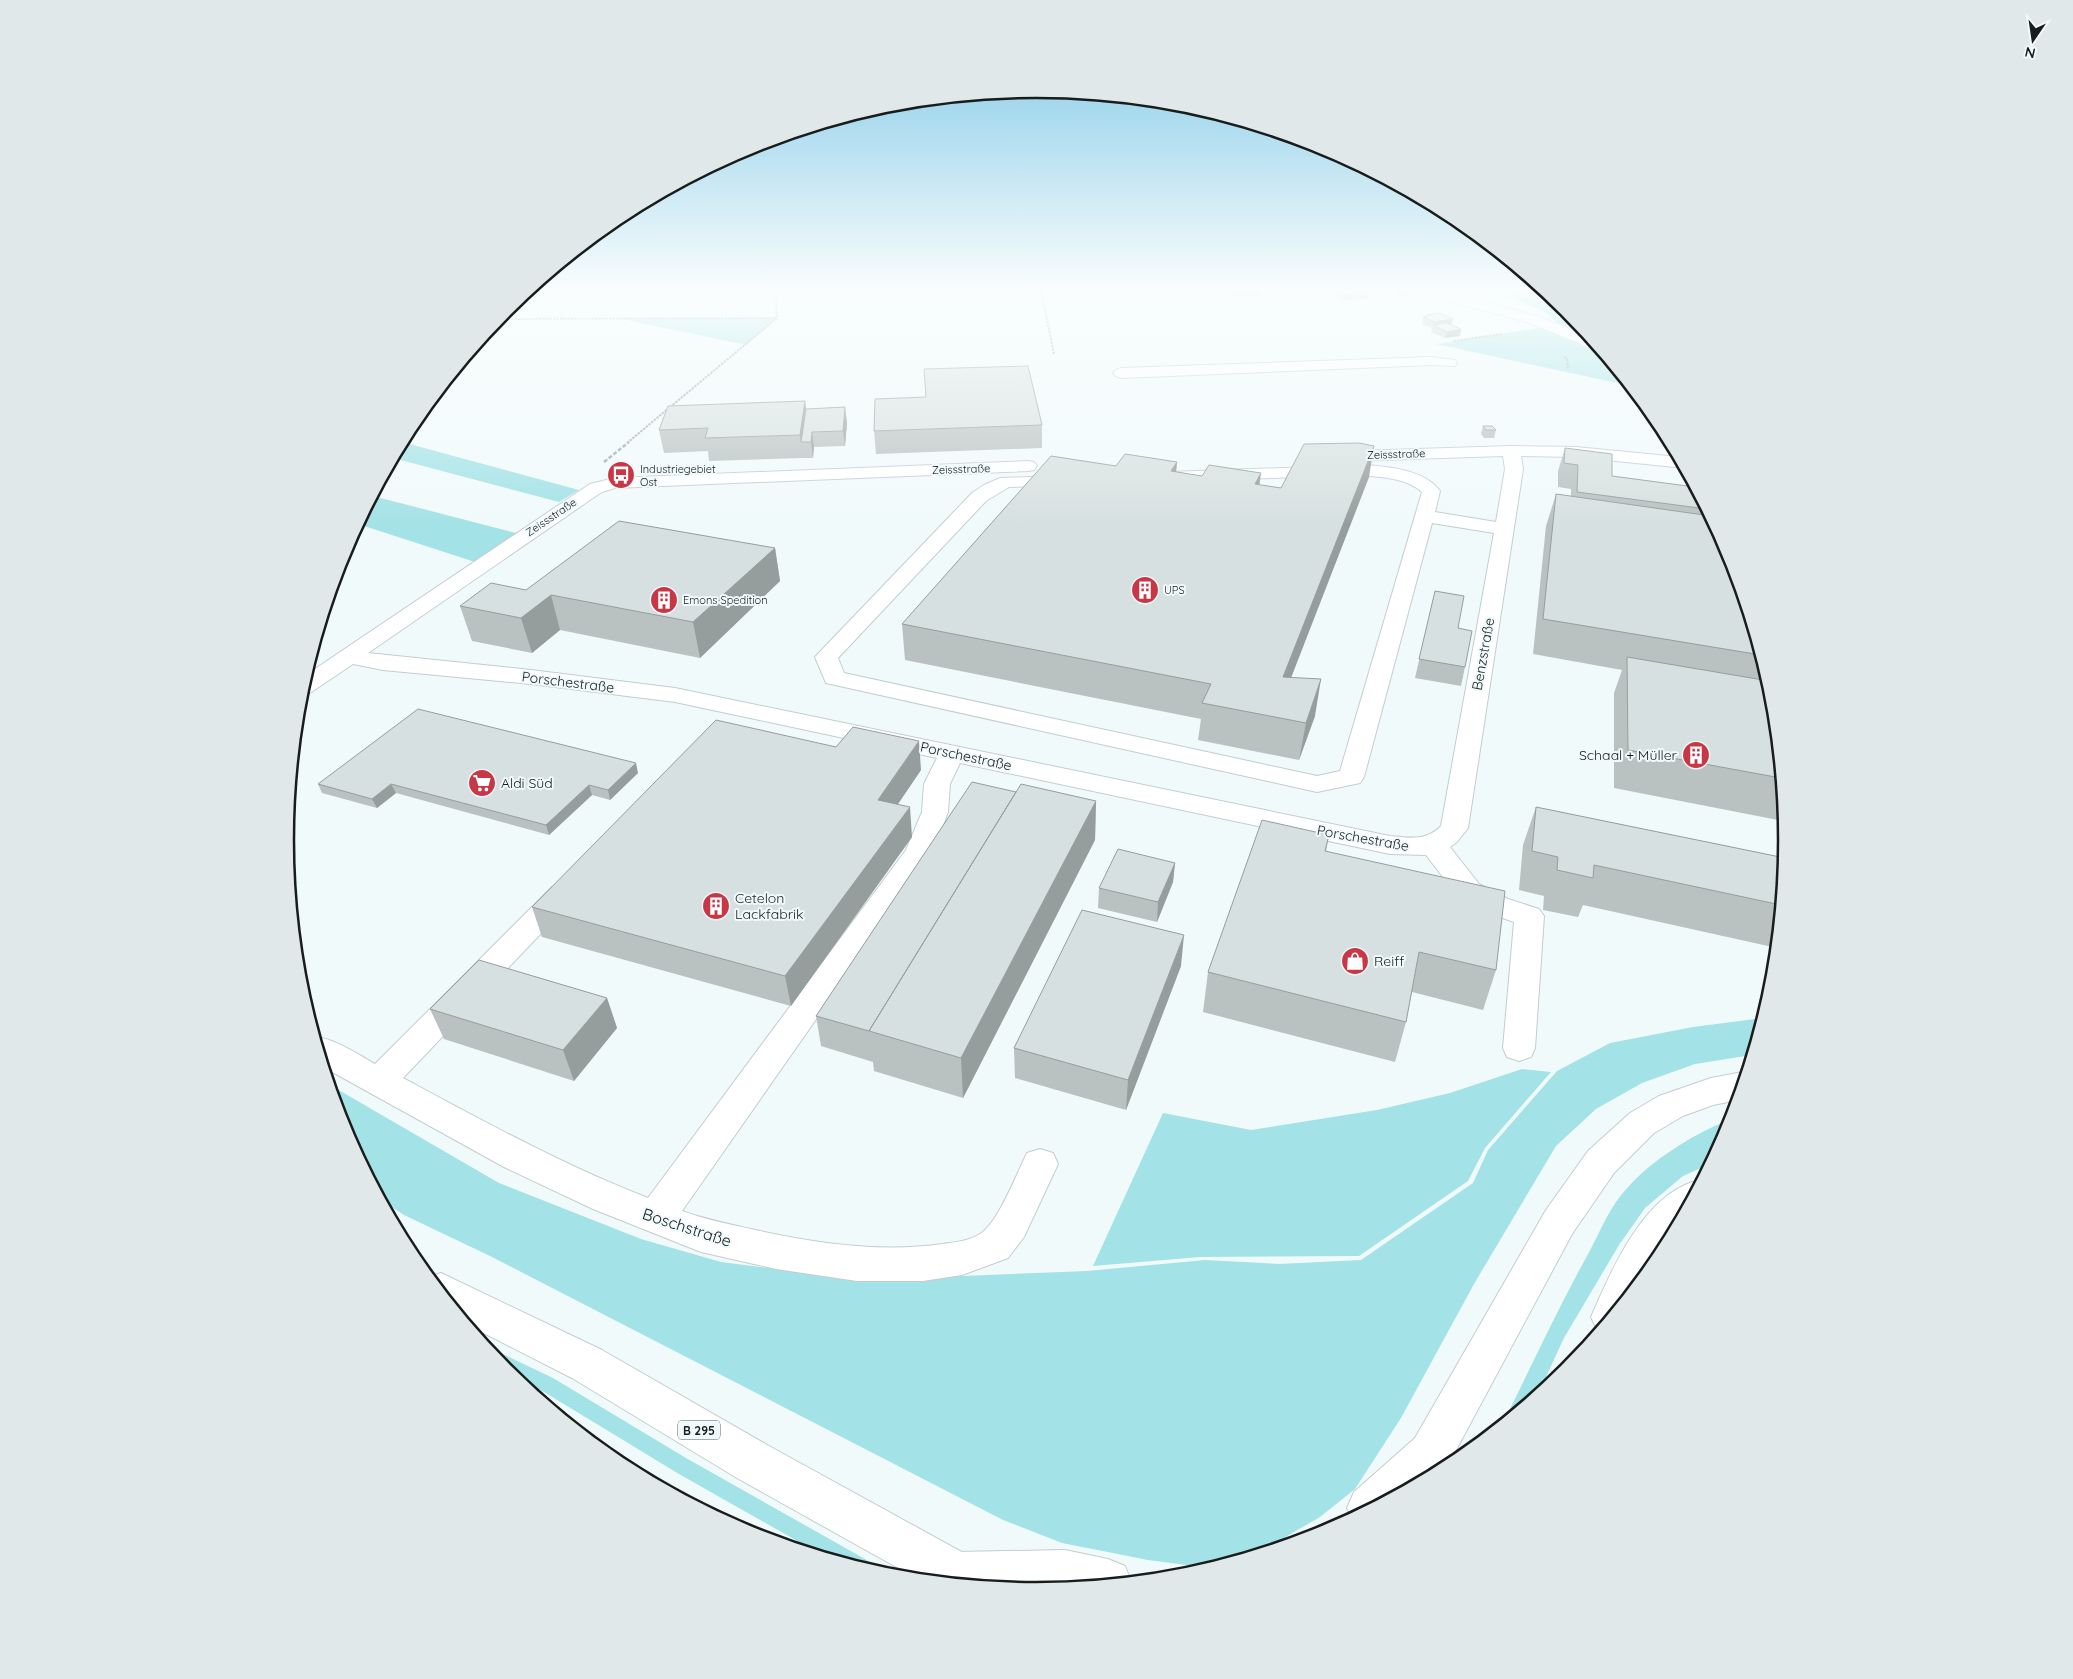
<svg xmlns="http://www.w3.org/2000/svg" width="2073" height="1679" viewBox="0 0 2073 1679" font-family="Quicksand,sans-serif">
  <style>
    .green { fill: #a3e2e6 }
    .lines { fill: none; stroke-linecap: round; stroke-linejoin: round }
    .stream { stroke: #6ddbe1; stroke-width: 5.5 }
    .minor-casing { stroke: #c4cdcd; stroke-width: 2 }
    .major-casing { stroke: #c4cdcd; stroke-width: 2 }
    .highway-casing { stroke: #c4cdcd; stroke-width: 2 }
    .path-far1 { stroke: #a3aaab; stroke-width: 2; stroke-dasharray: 2.5 1; stroke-linecap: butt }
    .path { stroke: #a3aaab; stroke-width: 2.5; stroke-dasharray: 4 2; stroke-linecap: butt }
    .minor { fill: #fff; fill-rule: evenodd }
    .major { fill: #fff; fill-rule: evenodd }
    .highway { fill: #fff; fill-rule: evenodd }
    .wall { fill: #b9c1c1 }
    .shaded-wall { fill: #969d9d }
    .building { fill: #d7e0e0; stroke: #969d9d }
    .labels { text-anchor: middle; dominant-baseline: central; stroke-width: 4; stroke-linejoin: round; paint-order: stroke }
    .far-street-label { font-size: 11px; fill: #181c1c; stroke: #f1fafb }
    .far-poi-label { font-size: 11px; fill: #181c1c; stroke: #f1fafb; text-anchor: start }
    .shield { fill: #f1fafb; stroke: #595f5f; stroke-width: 1 }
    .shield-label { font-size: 12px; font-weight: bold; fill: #181c1c }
    .street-label { font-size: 14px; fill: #181c1c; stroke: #f1fafb }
    .poi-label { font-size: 14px; fill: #181c1c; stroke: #f1fafb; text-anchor: start }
    .near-street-label { font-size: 16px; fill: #181c1c; stroke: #f1fafb }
    .rim { fill: none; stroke: #181c1c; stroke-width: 2.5 }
  </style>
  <rect width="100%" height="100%" fill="#f1fafb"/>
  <path class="green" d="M1484,290h51l11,5 20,23z
    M618,318h159l-31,27z
    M1552,326l48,23 31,37 -195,-42z
    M402,442l177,48 -20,12 -166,-44z
    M373,496l143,37 -41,29 -117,-38z
    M1763,1018l-11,37 -57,9 -53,19 -46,26 -40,37 -82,138 -73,134 -46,71 -35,28 -64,37 -47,14 -61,-8 -86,-17 -59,-23 -513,-264 -86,-41 -21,-14 -40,-74 -13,-42 169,98 142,56 80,23 142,18 224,-9 118,-11 74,4 82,-4 112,-77 15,-33 69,-79 53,-28 83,-16z
    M1522,1069l29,3 -66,76 -17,33 -109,75 -159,1 -107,9 70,-153 88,17 126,-20 73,-17z
    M1733,1118l-23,46 -27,12 -38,32 -26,37 -55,93 -26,56 -35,29c28,-56 54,-113 84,-167 10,-18 18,-38 29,-54 27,-38 75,-67 117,-84z
    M484,1345l69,33 133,80 209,118 -73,-21 -143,-81 -135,-82 -33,-17z"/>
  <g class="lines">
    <path class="stream" d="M1514,290l14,11 18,8 12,11 28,12"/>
    <g class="minor-casing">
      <path id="minor" d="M1419,290h23l98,27 52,21 9,12 -8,-1 -63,-26 -110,-30z
        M1431,357l24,3 2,3 -2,3 -24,-1 -310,13 -5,-2 -3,-3 3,-3 5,-2z
        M1511,446l65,1 103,10 6,11 -109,-11 -55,-1 2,13 -55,359 -11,14 -7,5 29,37 29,15 31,10 5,7 -9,132 -4,9 -12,4 -12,-4 -4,-9 11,-126 -26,-9 -29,-15 -33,-43 -36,-1 -430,-91 -10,21 -2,28 -15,40 -251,359c22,8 46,13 69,18 62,14 129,24 192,15 12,-2 26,-3 37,-10 18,-11 37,-61 47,-81l13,-4 13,4 5,11 -34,73 -16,21 -46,17 -39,6h-66l-81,-12 -75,-17 -108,-43 -89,-42 -179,-99 -9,-30c12,-3 47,19 59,26l177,-177 10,-3 10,3 4,7 -4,7 -169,177c80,43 160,87 245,120l258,-348 16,-38 2,-28 13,-26 -262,-56 -144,-18 -148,-14 -30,-6 -43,29 -10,2 6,-20 284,-191 24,-6 414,-17 6,1 3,4 -3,4 -6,1 -413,17 -13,4 -12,8 -222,153 163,17 144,18 715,148c19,2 37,5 51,-10l53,-293 -62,-10 -68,254 -4,6 -43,9 -491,-109 -11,-26 157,-164 12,-8 16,-7 367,-13c23,2 58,5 73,26l-5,21 61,10 9,-53 -2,-13 -150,5 -6,-1 -3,-4 3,-4 6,-1zM1358,475c21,2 47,2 64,17l-82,279 -23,5 -473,-103 -6,-15 148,-157 23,-14z"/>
    </g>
    <g class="major-casing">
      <path id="major" d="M441,1273l161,77 167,96 220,121 6,19 -79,-8 -179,-100 -165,-100 -104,-53 -39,-48z"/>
    </g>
    <g class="highway-casing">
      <path id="highway" d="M1743,1072l4,1 -9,27 -25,5 -30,11 -29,17 -40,40 -42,61 -125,233 -95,51 -5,-10 7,-16 61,-54 131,-228 42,-59 42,-38 29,-17 52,-18z
        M1692,1182l7,3 -38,72 -62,74 -2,-1 -6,-13c20,-46 50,-117 101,-135z
        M1065,1550l43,9 17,7 6,15 -95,9 -102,-10 -2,-5 6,-17 17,-6z"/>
    </g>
    <path class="path-far1" d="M1041,290l13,64
      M497,319l279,-1
      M1454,341l48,-7
      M1564,357l3,2 1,11
      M627,443l150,-125 -1,-28"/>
    <path class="path" d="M604,462l25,-20"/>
    <use href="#minor" class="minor"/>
    <use href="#major" class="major"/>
    <use href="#highway" class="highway"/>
  </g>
  <path class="wall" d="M1225,290h37v6l-34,1 -3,-5z
    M1334,290h34l1,1 -1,7 -23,2 -6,-1 -6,-6z
    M1393,290h20v5l-14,1z
    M1427,315l34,14 -1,7 -15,2 -14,-6 1,-4 -10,-4 1,-7 4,-1z
    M926,397l116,28v23l-166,6 -2,-23z
    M805,401l1,8 39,-2 2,16 -2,23 -31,1 -1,11h-10l-94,3 -1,-10 -44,2 -5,-23z
    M1483,426l13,4 -2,8h-10l-3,-4z
    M1565,448l47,28 83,11 35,65 43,141 14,145 -6,-1 -3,-17 -164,-32v-95l8,-23 -89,-16 13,-128 10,-32 15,2v-7l-13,-2v-16z
    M1177,462l-1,10 105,16 88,-11 -78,200 24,39 -16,44 -101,-20 3,-21 -296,-59 -3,-36 214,-158z
    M775,548l5,33 -80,77 -140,-28 -28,23 -60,-12 -12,-35 66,-16z
    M1435,591l23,37 7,39 -4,19 -46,-8z
    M921,770l-23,34 14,33 -121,169 -249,-69 -10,-30z
    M638,773l-28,27 -18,-5 -43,40 -153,-42 -19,15 -55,-15 -4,-9z
    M1016,792l80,9 -1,39 -132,258 -89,-27 -1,-9 -52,-16 -5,-30z
    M1536,807l249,51 -8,90 -194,-43 -5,12 -35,-7 1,-14 -25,-6 4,-45z
    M1329,835l-3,16 170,119 -13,40 -71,-18 -6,30 -11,40 -192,-50 5,-40z
    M1175,863l-2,19 -16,40 -59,-14 1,-20z
    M1181,966l-55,144 -111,-32 -1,-30z
    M607,998l10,30 -43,53 -130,-42 -14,-30z"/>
  <path class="shaded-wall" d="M1369,291l-1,7 -23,2 1,-6z
    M1453,319l-2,6h-18l1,-3z
    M1461,329l-1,7 -15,2 2,-6z
    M805,401l3,23 -7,18 -1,-7z
    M845,407l2,16 -2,23 -2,-15z
    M812,432l2,15 -1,11 -2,-16z
    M1374,446l-5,31 -92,237 6,-37z
    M1177,462l-3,31 -3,-22z
    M1261,473l-4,31 -2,-20z
    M775,548l5,33 -80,77 -7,-36z
    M551,595l9,35 -28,23 -11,-35z
    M1321,679l-6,37 -16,44 7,-37z
    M919,741l2,29 -40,59 -3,-29z
    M636,763l2,10 -28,27 -2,-10z
    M391,784l5,9 -19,15 -5,-9z
    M589,785l3,10 -43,40 -3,-10z
    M1096,801l-1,39 -132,258 -2,-40z
    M910,807l2,30 -121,169 -6,-30z
    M1175,863l-2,19 -16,40 1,-20z
    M1184,935l-3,31 -55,144 2,-30z
    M607,998l10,30 -43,53 -11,-31z"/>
  <path class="building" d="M1338,290h30l1,1 -23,3 -6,-2z
    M1440,313l13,6 -19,3 -11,-5 6,-1 -2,-1z
    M1447,323l14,6 -14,3 -14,-7z
    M1028,366l14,59 -168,6 1,-32 51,-2 -2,-28z
    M805,401l-5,34 -95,3 3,-10 -49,2 9,-24z
    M845,407l-2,24 -31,1 -1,10h-10l5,-33z
    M1483,426h9l4,4h-10z
    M1359,443l15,3 -91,231 38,2 -15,44 -104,-20 9,-19 -309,-60 149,-168 65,10 9,-12 52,8 -6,9 31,5 7,-11 52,8 -6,11 26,4 23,-44z
    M1565,448l47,6v22l83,11 12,22 -130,-17 1,-27 -14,-2z
    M1556,494l155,22 19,36 31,103 -218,-36z
    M619,521l156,27 -82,74 -142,-27 -30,23 -61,-12 31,-23 35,7z
    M1435,591l29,5 -6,32 14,3 -7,36 -46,-8z
    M1627,657l142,24 4,12 8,85 -153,-28z
    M418,709l218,54 -28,27 -19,-5 -43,40 -155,-41 -19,15 -54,-15z
    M716,720l120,27 17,-20 66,14 -41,59 32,7 -125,169 -253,-69z
    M972,782l44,10 -147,239 -53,-15z
    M1021,784l75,17 -135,257 -92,-27z
    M1536,807l249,51 -4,47 -187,-40 -1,13 -36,-8 1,-13 -26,-6z
    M1262,820l67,15 -4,16 180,40 -9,79 -77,-18 -13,70 -198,-50z
    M1118,849l57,14 -17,39 -59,-14z
    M1082,910l102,25 -56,145 -114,-32z
    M479,960l128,38 -44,52 -133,-41z"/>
  <linearGradient id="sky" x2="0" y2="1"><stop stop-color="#77c4e5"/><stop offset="0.55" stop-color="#f9fdfd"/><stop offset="1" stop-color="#f9fdfd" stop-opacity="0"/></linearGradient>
  <rect width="2073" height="526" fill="url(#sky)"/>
  <defs>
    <g id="bus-disc" transform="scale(1.4375)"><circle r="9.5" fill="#c73746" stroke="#f1fafb"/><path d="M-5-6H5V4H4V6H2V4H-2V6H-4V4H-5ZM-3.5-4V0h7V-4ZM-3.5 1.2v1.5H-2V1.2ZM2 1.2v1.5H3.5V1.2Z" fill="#fff"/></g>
    <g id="building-disc" transform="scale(1.4375)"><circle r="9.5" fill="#c73746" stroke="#f1fafb"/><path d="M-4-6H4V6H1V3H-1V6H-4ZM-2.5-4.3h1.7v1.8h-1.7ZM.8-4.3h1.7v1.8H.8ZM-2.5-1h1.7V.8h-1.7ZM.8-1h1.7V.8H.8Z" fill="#fff"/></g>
    <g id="supermarket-disc" transform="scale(1.4375)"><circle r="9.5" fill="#c73746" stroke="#f1fafb"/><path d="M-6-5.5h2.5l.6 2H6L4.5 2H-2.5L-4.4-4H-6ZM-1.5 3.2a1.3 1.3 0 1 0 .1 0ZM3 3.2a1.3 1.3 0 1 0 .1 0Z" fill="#fff"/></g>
    <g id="shop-disc" transform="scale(1.4375)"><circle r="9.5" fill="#c73746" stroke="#f1fafb"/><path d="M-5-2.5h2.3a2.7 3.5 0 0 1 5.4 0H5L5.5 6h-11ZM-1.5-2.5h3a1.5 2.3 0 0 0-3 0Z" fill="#fff"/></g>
  </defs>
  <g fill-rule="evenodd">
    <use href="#bus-disc" x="621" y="475"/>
    <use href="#building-disc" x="1145" y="590"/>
    <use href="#building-disc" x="664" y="600"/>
    <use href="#building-disc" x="1696" y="755"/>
    <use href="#supermarket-disc" x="482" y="783"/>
    <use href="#building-disc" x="716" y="906"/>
    <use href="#shop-disc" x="1355" y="961"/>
  </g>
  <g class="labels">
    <g class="far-street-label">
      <text transform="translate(1396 454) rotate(-2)">Zeissstraße</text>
      <text transform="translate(961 469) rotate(-2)">Zeissstraße</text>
      <text transform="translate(551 517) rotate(-34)">Zeissstraße</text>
    </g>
    <g class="far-poi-label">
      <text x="640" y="469">Industriegebiet<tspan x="640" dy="13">Ost</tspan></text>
      <text x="1164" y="590">UPS</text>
      <text x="683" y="600">Emons Spedition</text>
    </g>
    <rect class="shield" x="678" y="1420.5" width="42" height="19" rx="4"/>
    <g class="shield-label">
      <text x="699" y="1430">B 295</text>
    </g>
    <g class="street-label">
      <text transform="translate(1483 654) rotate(-80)">Benzstraße</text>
      <text transform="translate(568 682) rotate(7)">Porschestraße</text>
      <text transform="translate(966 756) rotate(12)">Porschestraße</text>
      <text transform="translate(1363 838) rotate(10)">Porschestraße</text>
    </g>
    <g class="poi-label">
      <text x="1677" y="755" text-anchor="end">Schaal + Müller</text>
      <text x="501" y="783">Aldi Süd</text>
      <text x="735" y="898">Cetelon<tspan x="735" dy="16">Lackfabrik</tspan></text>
      <text x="1374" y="961">Reiff</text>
    </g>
    <g class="near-street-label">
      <text transform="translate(687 1227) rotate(18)">Boschstraße</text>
    </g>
  </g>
  <path d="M0 0H2073V1679H0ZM294 840a742 742 0 1 1 1484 0a742 742 0 1 1-1484 0Z" fill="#e0e8e9" fill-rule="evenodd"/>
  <path class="rim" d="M294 840a742 742 0 1 1 1484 0a742 742 0 1 1-1484 0Z"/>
  <g transform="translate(2033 40) rotate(193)" stroke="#f1fafb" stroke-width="4" paint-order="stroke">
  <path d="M0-4L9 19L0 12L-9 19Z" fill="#181c1c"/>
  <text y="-8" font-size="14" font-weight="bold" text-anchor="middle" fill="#181c1c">N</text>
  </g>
</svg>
